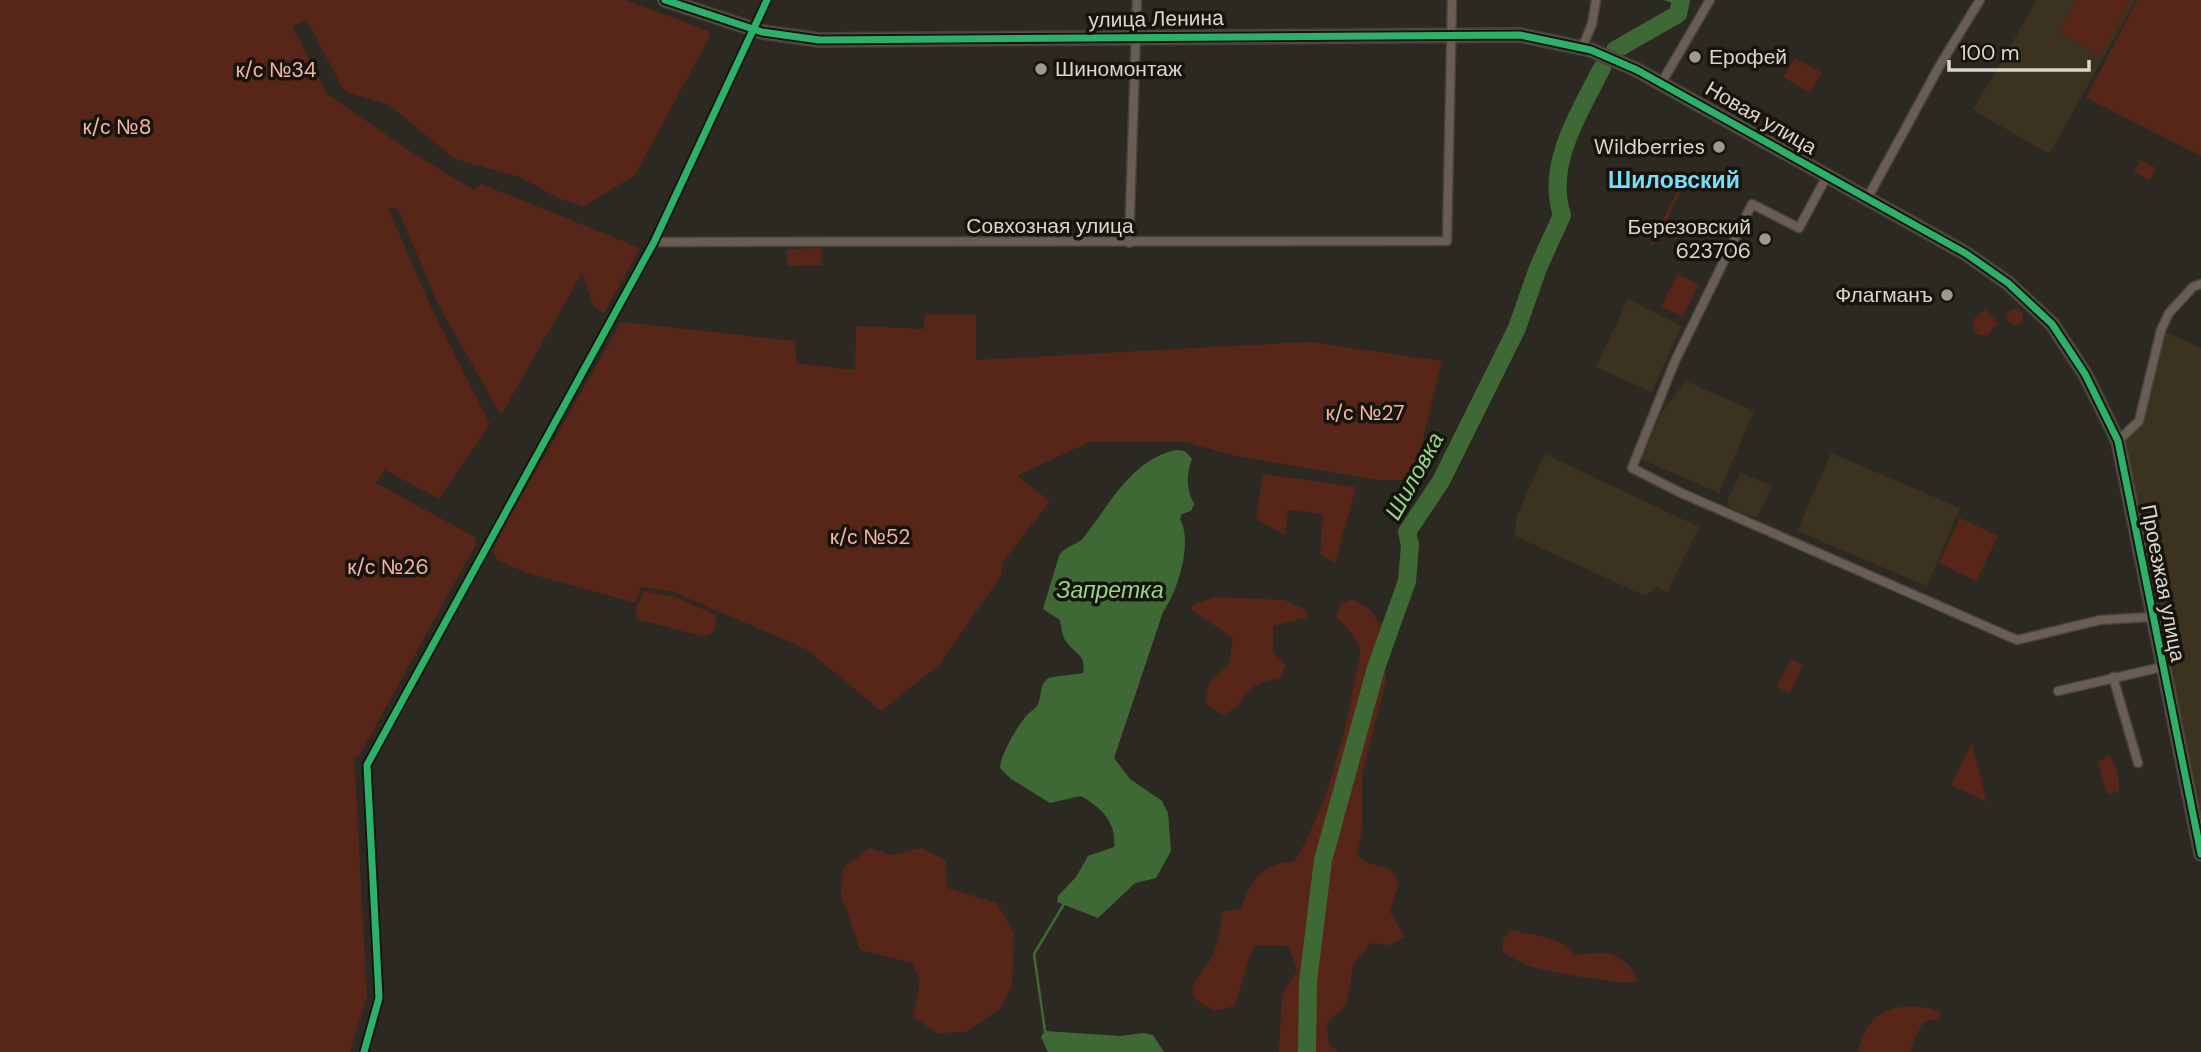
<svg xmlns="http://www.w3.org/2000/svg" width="2201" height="1052" viewBox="0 0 2201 1052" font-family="'DM Sans',sans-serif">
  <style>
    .built { fill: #3b331f }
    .green { fill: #572618 }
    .water { fill: #3f6934 }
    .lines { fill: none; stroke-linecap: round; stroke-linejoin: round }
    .stream { stroke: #3f6934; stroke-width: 2.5 }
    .river { stroke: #3f6934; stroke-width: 18 }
    .street-casing { stroke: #47443e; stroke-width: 11 }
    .secondary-casing { stroke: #47443e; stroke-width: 16 }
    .street { stroke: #685e53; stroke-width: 8 }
    .secondary { stroke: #6c6053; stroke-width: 12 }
    .cycleway-casing { stroke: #17140e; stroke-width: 11 }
    .cycleway { stroke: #2db169; stroke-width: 7 }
    .poi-dot { fill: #9d9991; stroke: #17140e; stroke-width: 2.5 }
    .labels { text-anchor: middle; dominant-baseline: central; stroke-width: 7; stroke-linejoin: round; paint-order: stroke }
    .street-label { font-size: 21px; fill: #dad6cd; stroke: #17140e }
    .poi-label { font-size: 21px; fill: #dad6cd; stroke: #17140e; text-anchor: end }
    .park-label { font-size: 21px; fill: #f3b5a3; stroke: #17140e }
    .neighbourhood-label { font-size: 23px; font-weight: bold; fill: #7addf7; stroke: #17140e }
    .water-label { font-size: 23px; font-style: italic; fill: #94d684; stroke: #17140e }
  </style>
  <rect width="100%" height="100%" fill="#2c2922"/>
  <path class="built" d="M2037,0h99l-87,154 -76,-44z
    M1628,299l54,27 -31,66 -55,-25z
    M2161,330l40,18v488l-83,-395 21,-20z
    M1686,381l68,30 -35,82 -78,-34 20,-46z
    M1831,453l129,55 -33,78 -130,-55z
    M1545,454l154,73 -32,65 -10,-5 -12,9 -130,-60 1,-19z
    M1741,473l31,13 -15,32 -26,-10 -4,-8z"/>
  <path class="green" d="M0,0h626l82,31 1,7 -74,137 -52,32 -25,-9 -38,-21 -65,-18 -66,-54 -45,-14 -37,-71 -15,6 35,68 86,59 61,37 7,-6 159,64 -36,65 -10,-6 -12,-34 -81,142 -63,-111 -40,-95 -10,-1 43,99 59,117 -51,75 -54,-29 -9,13 99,54 1,7 -118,214 -4,-2 13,240 -17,56h-350z
    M2076,0h55l-30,55 -42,-22z
    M2137,0h64v156l-115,-58z
    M1795,58l27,15 -12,20 -27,-16z
    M2140,160l16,8 -6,13 -16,-9z
    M1697,172l16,7 -5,10 -16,-7z
    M1680,186l3,1 -30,59 -3,-1z
    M821,248l1,17 -35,1v-17z
    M1677,274l22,10 -16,33 -22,-10z
    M2007 317a8 8 0 1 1 16 0a8 8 0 1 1-16 0Z
    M1985,309l13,14 -10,12h-9l-6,-5 1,-11z
    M925,314l51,1v45l332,-18 134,19 -25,103 -16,16h-25l-145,-25 -46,-13h-96l-72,34 33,25 -47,61 -2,14 -62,89 -58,46 -75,-62 -132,-57 -33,-5 -5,16 -109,-30 -30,-13 -4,-10 15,-30 113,-198 174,19 1,22 59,7 1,-44 68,3z
    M1263,474l93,13 -21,76 -15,-9 3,-40 -35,-4 -3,25 -29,-16z
    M1960,518l38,18 -22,45 -37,-18z
    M644,591l31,6 41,18 -1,14 -5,6 -9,1 -64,-17 -1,-11z
    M1215,597l69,3 22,10 2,7 -35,9v26l13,14 -7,13c-38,4 -28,22 -55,36l-19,-11 4,-21 20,-19 4,-26 -43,-29 4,-5z
    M1353,599l18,11 10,16 5,29v26l-24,92v56l-5,26 10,8 23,6 9,13 -9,30 15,25 -15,8 -19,-2 -17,20 -8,42 -19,18 2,22 10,7h-60l3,-58 15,-23 -8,-25 -34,-1c-10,20 -12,40 -21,61l-19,5c-39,-18 -19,-28 -5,-51 8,-13 11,-33 12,-49l19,-2c8,-28 23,-47 53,-47 33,-54 50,-122 61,-184 2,-9 7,-23 4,-31 -4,-13 -14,-21 -23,-30l5,-14z
    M1791,659l12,6 -13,28 -13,-6z
    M1972,742l15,60 -36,-17z
    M2109,755c7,7 12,28 9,37l-8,2 -4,-2 -8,-30z
    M870,848l23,7 28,-7 25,12 1,28 50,15 17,30 -2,53 -12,23 -34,23 -29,1 -24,-16 7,-37 -8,-17 -52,-13 -19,-56 2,-26z
    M1511,930c20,5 52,6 63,25 30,-3 50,-6 64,25l-13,3c-32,-6 -101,-9 -123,-33l1,-11z
    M1910,1006l19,2 13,5 -4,6 -15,3 -13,27 2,3h-54c7,-31 20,-43 52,-46z"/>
  <path class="water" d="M1663,0h25l-13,23 -9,-1 8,-11 -1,-8z
    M1176,450l9,1 7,8c-6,16 -6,29 2,45l-3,7 -9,3 -2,5c13,23 -2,72 -17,93l-49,146 16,21 32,22 6,12 3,38 -15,27 -21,5 -37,35 -41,-16 1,-6 18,-19 12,-21 26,-9c3,-24 -13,-40 -33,-51l-31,7 -39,-24 -11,-11c0,-13 18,-43 27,-53 4,-4 9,-6 11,-11 4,-9 1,-18 9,-25 3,-3 27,-4 36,-6 5,-19 -12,-21 -19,-35 -2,-5 -3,-12 -4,-18l-17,-11 16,-53c6,-11 18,-10 25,-19 26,-33 48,-78 92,-87z
    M1045,1031l75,5 24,-3 9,2 11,17h-116l-7,-15z"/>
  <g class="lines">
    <path class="stream" d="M1045,1031l-11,-77 30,-50"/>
    <path class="river" d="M1615,50l63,-36 3,-14
      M1307,1052l1,-70 15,-122 53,-192 31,-87 3,-36 -3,-13 34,-51 76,-153 21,-60 24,-53c-17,-50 18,-104 40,-147"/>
    <g class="street-casing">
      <path id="street" d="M1582,48l10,-24 4,-24
        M1662,82l48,-82
        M1827,176l-28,52 -47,-24 -77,157 -43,107 47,24 338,148 83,-20 51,-3
        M1867,199l73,-134 40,-65
        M654,242l793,-1 5,-241
        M1129,243l8,-243
        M2118,441l21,-20 22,-91 8,-17 24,-26 8,-3
        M2113,677l25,86
        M2058,691l104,-24
        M364,1052l15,-54 -12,-233 287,-523 113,-242"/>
    </g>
    <g class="secondary-casing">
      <path id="secondary" d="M665,0l97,32 57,8 701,-5 71,15 46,20 328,183 43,30 44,41 33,50 33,67 83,413"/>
    </g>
    <use href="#street" class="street"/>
    <use href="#secondary" class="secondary"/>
    <g class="cycleway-casing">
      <path id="cycleway" d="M665,0l97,32 57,8 701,-5 71,15 46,20 328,183 43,30 44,41 33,50 33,67 83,413
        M364,1052l15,-54 -12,-233 287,-523 113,-242"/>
    </g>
    <use href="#cycleway" class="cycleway"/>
  </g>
  <g class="poi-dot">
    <circle cx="1695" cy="57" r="7"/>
    <circle cx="1041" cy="69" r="7"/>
    <circle cx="1719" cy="147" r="7"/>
    <circle cx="1765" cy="239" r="7"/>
    <circle cx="1947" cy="295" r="7"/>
  </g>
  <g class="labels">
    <g class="street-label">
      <text transform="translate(1156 19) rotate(-1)">улица Ленина</text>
      <text transform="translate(1761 118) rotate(30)">Новая улица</text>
      <text x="1050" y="226">Совхозная улица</text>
      <text transform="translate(2163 583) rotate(79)">Проезжая улица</text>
    </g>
    <g class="poi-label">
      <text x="1709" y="57" text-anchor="start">Ерофей</text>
      <text x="1055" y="69" text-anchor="start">Шиномонтаж</text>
      <text x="1705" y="147">Wildberries</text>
      <text x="1751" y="227">Березовский<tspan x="1751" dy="24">623706</tspan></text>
      <text x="1933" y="295">Флагманъ</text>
    </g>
    <g class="park-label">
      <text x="276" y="70">к/с №34</text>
      <text x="117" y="127">к/с №8</text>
      <text x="1365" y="413">к/с №27</text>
      <text x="870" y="537">к/с №52</text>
      <text x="388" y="567">к/с №26</text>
    </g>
    <g class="neighbourhood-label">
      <text x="1674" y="180">Шиловский</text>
    </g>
    <g class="water-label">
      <text transform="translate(1414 476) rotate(-61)">Шиловка</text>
      <text x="1110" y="590">Запретка</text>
    </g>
  </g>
  <path d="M1949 60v10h140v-10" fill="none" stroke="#dad6cd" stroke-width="3.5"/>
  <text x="1960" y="60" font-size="21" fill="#dad6cd" stroke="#17140e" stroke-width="5" paint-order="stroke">100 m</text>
</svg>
